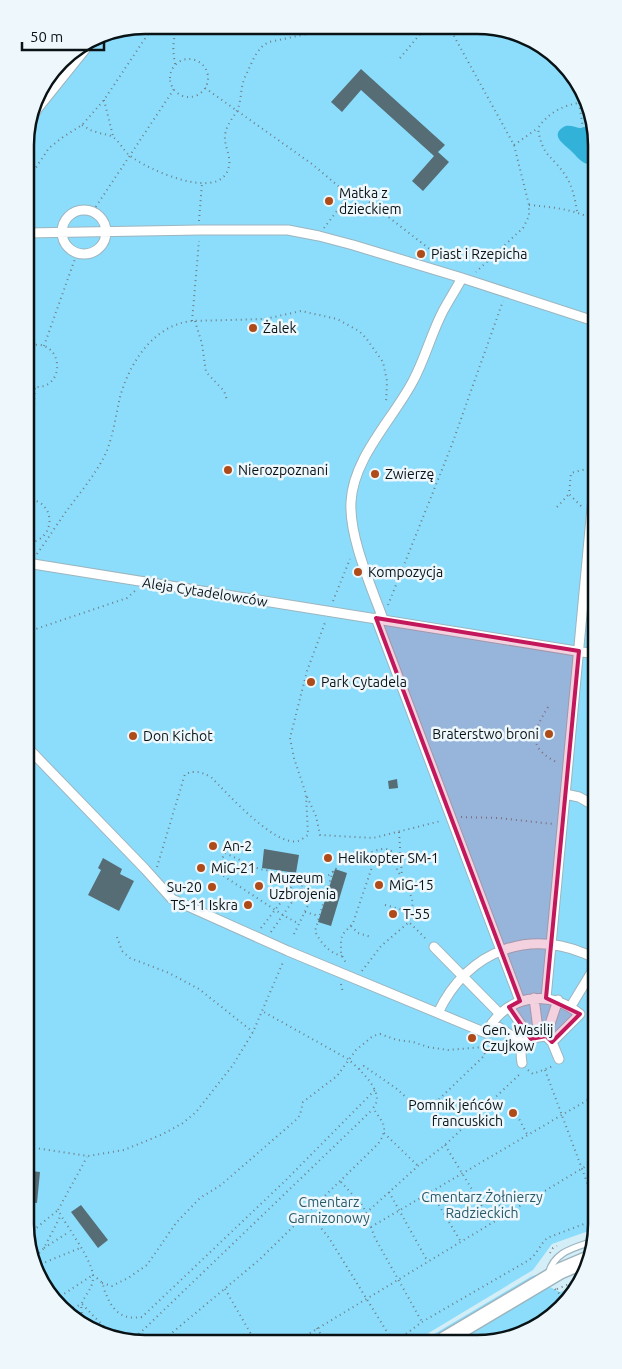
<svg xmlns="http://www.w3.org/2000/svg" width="622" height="1369" viewBox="0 0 622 1369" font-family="Ubuntu,sans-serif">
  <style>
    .green { fill: #8cddfb }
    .water { fill: #32b2d8 }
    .building { fill: #566d76 }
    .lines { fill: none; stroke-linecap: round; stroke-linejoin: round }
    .service-casing { stroke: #9cb5bf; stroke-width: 8 }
    .pedestrian-casing { stroke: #9cb5bf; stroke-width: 11 }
    .tertiary-casing { stroke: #9cb5bf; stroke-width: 18 }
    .path { stroke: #6e7f86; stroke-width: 2; stroke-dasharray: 1 4; stroke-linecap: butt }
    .service { stroke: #fff; stroke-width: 5.5 }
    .pedestrian { stroke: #fff; stroke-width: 9 }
    .tertiary { stroke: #fff; stroke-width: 15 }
    .marked { fill: #c2185b; fill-opacity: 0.2; stroke: #c2185b; stroke-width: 4; stroke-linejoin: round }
    .poi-dot { fill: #af4a19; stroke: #eef8fc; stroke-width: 2 }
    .labels { text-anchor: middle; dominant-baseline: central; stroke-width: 5; stroke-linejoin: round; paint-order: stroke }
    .poi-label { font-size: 14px; fill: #091215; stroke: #eef8fc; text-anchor: start }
    .street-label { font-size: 14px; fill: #091215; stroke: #eef8fc }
    .park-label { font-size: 14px; fill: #295a6b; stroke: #eef8fc }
    .rim { fill: none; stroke: #091215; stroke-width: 2.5 }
  </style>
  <rect width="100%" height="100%" fill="#d4eef8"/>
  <path class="green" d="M145,25l355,2 56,28 37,58 4,1115 -45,16 -19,26 -116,70 -295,2 -56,-28 -37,-58 -4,-1119 12,-45 29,-37 33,-21z
    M537,1275l3,1 -107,64h-9l108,-64z
    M548,1286l12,6 17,-6 -5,11 -28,27 -35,16h-53z"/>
  <path class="water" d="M593,125v33l-1,4 -5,2c-8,-3 -11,-9 -18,-15 -5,-5 -18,-13 -7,-21 6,-5 13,0 19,0 4,-1 8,-2 12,-3z"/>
  <path class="building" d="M361,69l84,76 -7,7 11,10 -26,29 -11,-10 22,-25 -73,-66 -19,22 -11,-10z
    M397,779l1,9 -9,1 -1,-8z
    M264,849l35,6 -3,18 -34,-5z
    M103,858l19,11 -2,5 14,7 -15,30 -31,-16 13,-25 -3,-2z
    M335,869l12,4 -16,53 -13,-4z
    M31,1171l9,1 -3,31 -8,-1z
    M81,1205l27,35 -10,8 -27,-36z"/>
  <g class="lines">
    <g class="service-casing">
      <path id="service" d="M548,1275c6,-24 26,-27 46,-34"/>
    </g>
    <g class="pedestrian-casing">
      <path id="pedestrian" d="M29,123l9,-15 57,-71
        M62 232a22 22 0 1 1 44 0a22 22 0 1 1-44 0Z
        M26,233l174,-3h88l31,6 34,9 109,33 132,43
        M27,563l568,91
        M376,618l144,383
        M383,619c-12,-33 -34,-82 -32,-117 2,-44 42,-83 62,-121 12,-22 18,-47 30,-70 6,-11 13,-22 19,-33
        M27,747l118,122 27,30 116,52 198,82c20,-38 61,-45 94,-19l-28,28
        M565,794l14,3 16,9
        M434,947l66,67
        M534,998l5,39
        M546,998l48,-512
        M571,1006l25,-41
        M509,1007l22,32
        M438,1013c29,-63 95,-88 158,-54
        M492,1023l31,20
        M546,1036l12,-36
        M522,1063c-4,-24 4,-24 24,-27l6,6 7,17"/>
    </g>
    <g class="tertiary-casing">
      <path id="tertiary" d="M444,1340l116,-69 26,-11"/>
    </g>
    <path class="path" d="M449,27l65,118 15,60v11l-6,12 -47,44
      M400,58l26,-31
      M170 78a19 19 0 1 1 38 0a19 19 0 1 1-38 0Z
      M175,64c-2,-12 -4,-29 6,-39
      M205,88l107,76 37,31 -25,33
      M104,100l9,36
      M579,103l4,25
      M82,125c5,3 9,6 14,7 5,2 10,2 15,4 7,3 12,14 18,19 17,14 93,49 100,11 2,-11 -5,-20 -4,-30 1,-12 9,-18 13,-28 4,-10 2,-22 8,-33 6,-12 10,-27 23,-33l57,-12 7,-4
      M514,145l24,-17
      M25,184l24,-36 14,-11 19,-12 22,-25 50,-75
      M349,195l6,-4 90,70
      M529,205c23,2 43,4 64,14
      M93,211l81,-122
      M577,211c-2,-11 -4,-23 -10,-33 -13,-22 -25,-20 -29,-50 12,-17 27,-24 48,-26
      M199,221l3,-38
      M192,321l7,-80
      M195,321l7,23 4,28 18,19 3,9
      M44,346l33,-93
      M26,347c40,-15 43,52 0,38
      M27,499c30,1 30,42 0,44
      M29,499l6,-111
      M581,506l-12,-12 2,-21 23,-6
      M557,507l12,-13
      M37,554c10,-14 19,-28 28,-41 14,-19 31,-39 41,-60 7,-17 10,-38 14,-56 10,-35 33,-71 71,-76l74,-2 36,-8 36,8 22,12 7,7 17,24 4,19 -1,23
      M27,591c7,10 9,21 0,31
      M333,601l17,-42
      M388,605l63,-158 52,-146
      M27,632l100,-34 9,-8
      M548,707c-15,25 -22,40 10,56
      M307,797l9,19 4,19 53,3 68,-17
      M461,817l38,1 54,6
      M399,832l3,45
      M367,854c10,-4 19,-9 28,0l2,16 12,20 4,13 -4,18
      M157,867l28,-93c11,-4 16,-2 26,3 16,16 64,70 87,64 3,-1 7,-4 10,-6l-2,-41 -12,-36 -4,-20 17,-67 19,-51
      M333,871l-18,60c5,11 14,22 27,25
      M297,875l-38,-6 -34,-16 -9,18 67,44 16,9
      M385,905l26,7
      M305,912l14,4
      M351,926l7,7 13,4
      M261,928l24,-31 13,-21c9,2 23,5 31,-1 13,-9 23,-35 40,-19l3,11 -19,56 -10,11 -2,5v15l5,9
      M271,932l21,-30 15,-25
      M294,934l15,-31 -1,-5 -7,-10
      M117,937l5,14 8,7 39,15 30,16 54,43
      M362,971l19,-25 28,-24 18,18
      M341,984l2,9
      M588,994l8,7
      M359,1069l5,-3 33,23 14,13 11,3 13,-2 50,-48 -1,-8
      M528,1070l5,4 20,-8
      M545,1070l52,139
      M517,1115l11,21
      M384,1133l34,33
      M445,1145l37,61 13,-8 11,17
      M29,1147l59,9 36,-6 39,-16 20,-11 13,-11 37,-47 20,-33 31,-72
      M341,1182l22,24 12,32 47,84
      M491,1191l4,7
      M389,1192l39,70
      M431,1192l30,50
      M309,1213l20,25 63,102
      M366,1213l52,-47 27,-21 76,-72
      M371,1227l225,-132
      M29,1234l29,-24
      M44,1248l25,-16
      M550,1253l3,-5 4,-2
      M32,1260l12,-12 16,-31
      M36,1266l44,-18
      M93,1275c2,2 7,5 9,8 2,3 2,8 4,11 7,18 17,26 36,23l144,-137 89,-90
      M102,1283l10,3 16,-8 19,-13 29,-42 24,-25 21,-13 76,-66 3,-4 3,-13 34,-26 19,-26 17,-14 7,-2 17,6 16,2 15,5 20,3 36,-3 2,-4
      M225,1289l30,52
      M555,1289l12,13
      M557,1289l22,-9
      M56,1299l37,-24
      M64,1312l18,-8c10,10 29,33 43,34 6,1 10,-2 15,-5l233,-224
      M83,1323c0,-6 -3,-15 -1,-20 4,-10 12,-16 11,-28 -2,-17 -26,-48 -35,-65l29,-53
      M317,1328l8,13
      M398,1340l24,-18 107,-62c8,-6 11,-15 18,-22l50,-19
      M420,1340l12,-7
      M497,1340l63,-35 5,-5
      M297,1341l299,-181
      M161,1342l98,-82 119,-116 5,-8 1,-7 -1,-6 -10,-15c14,-15 -14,-39 -25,-49l-86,-48"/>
    <use href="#service" class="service"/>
    <use href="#pedestrian" class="pedestrian"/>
    <use href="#tertiary" class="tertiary"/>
  </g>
  <path class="marked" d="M376,618l203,33 -33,347 34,16 -28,28 -6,-6 -15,3 -22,-32 11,-6z"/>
  <g class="poi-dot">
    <circle cx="329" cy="201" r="5"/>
    <circle cx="421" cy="254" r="5"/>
    <circle cx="253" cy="328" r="5"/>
    <circle cx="228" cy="470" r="5"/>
    <circle cx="375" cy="474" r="5"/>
    <circle cx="358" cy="572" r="5"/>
    <circle cx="311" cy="682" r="5"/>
    <circle cx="549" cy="734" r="5"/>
    <circle cx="133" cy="736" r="5"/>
    <circle cx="213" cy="846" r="5"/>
    <circle cx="328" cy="858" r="5"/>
    <circle cx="201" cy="868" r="5"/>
    <circle cx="379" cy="885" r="5"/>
    <circle cx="259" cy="886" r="5"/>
    <circle cx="212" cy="887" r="5"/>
    <circle cx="248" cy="905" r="5"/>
    <circle cx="393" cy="914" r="5"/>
    <circle cx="472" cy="1038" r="5"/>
    <circle cx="513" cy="1113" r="5"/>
  </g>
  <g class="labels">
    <g class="poi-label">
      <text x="339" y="193">Matka z<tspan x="339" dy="16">dzieckiem</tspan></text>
      <text x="431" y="254">Piast i Rzepicha</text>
      <text x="263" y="328">Żalek</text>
      <text x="238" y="470">Nierozpoznani</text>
      <text x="385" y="474">Zwierzę</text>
      <text x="368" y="572">Kompozycja</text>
      <text x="321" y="682">Park Cytadela</text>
      <text x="539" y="734" text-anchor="end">Braterstwo broni</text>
      <text x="143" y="736">Don Kichot</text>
      <text x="223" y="846">An-2</text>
      <text x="338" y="858">Helikopter SM-1</text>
      <text x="211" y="868">MiG-21</text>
      <text x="269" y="878">Muzeum<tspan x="269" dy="16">Uzbrojenia</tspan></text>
      <text x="389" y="885">MiG-15</text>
      <text x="202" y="887" text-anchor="end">Su-20</text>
      <text x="238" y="905" text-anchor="end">TS-11 Iskra</text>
      <text x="403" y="914">T-55</text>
      <text x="482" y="1030">Gen. Wasilij<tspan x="482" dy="16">Czujkow</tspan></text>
      <text x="503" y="1105" text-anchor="end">Pomnik jeńców<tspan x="503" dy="16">francuskich</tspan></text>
    </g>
    <g class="street-label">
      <text transform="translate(205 592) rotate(9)">Aleja Cytadelowców</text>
    </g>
    <g class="park-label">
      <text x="482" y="1197">Cmentarz Żołnierzy<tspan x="482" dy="16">Radzieckich</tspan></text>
      <text x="329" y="1202">Cmentarz<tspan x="329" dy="16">Garnizonowy</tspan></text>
    </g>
  </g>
  <path d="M0 0H622V1369H0ZM145 34H477A111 111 0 0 1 588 145V1224A111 111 0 0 1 477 1335H145A111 111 0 0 1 34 1224V145A111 111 0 0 1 145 34Z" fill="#eef8fc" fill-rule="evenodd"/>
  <path class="rim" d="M145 34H477A111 111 0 0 1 588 145V1224A111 111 0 0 1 477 1335H145A111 111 0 0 1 34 1224V145A111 111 0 0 1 145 34Z"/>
  <path d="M22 42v8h82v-8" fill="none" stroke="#091215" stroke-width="2.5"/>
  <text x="30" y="42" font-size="15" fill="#091215" stroke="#eef8fc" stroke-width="4" paint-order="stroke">50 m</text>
</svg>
